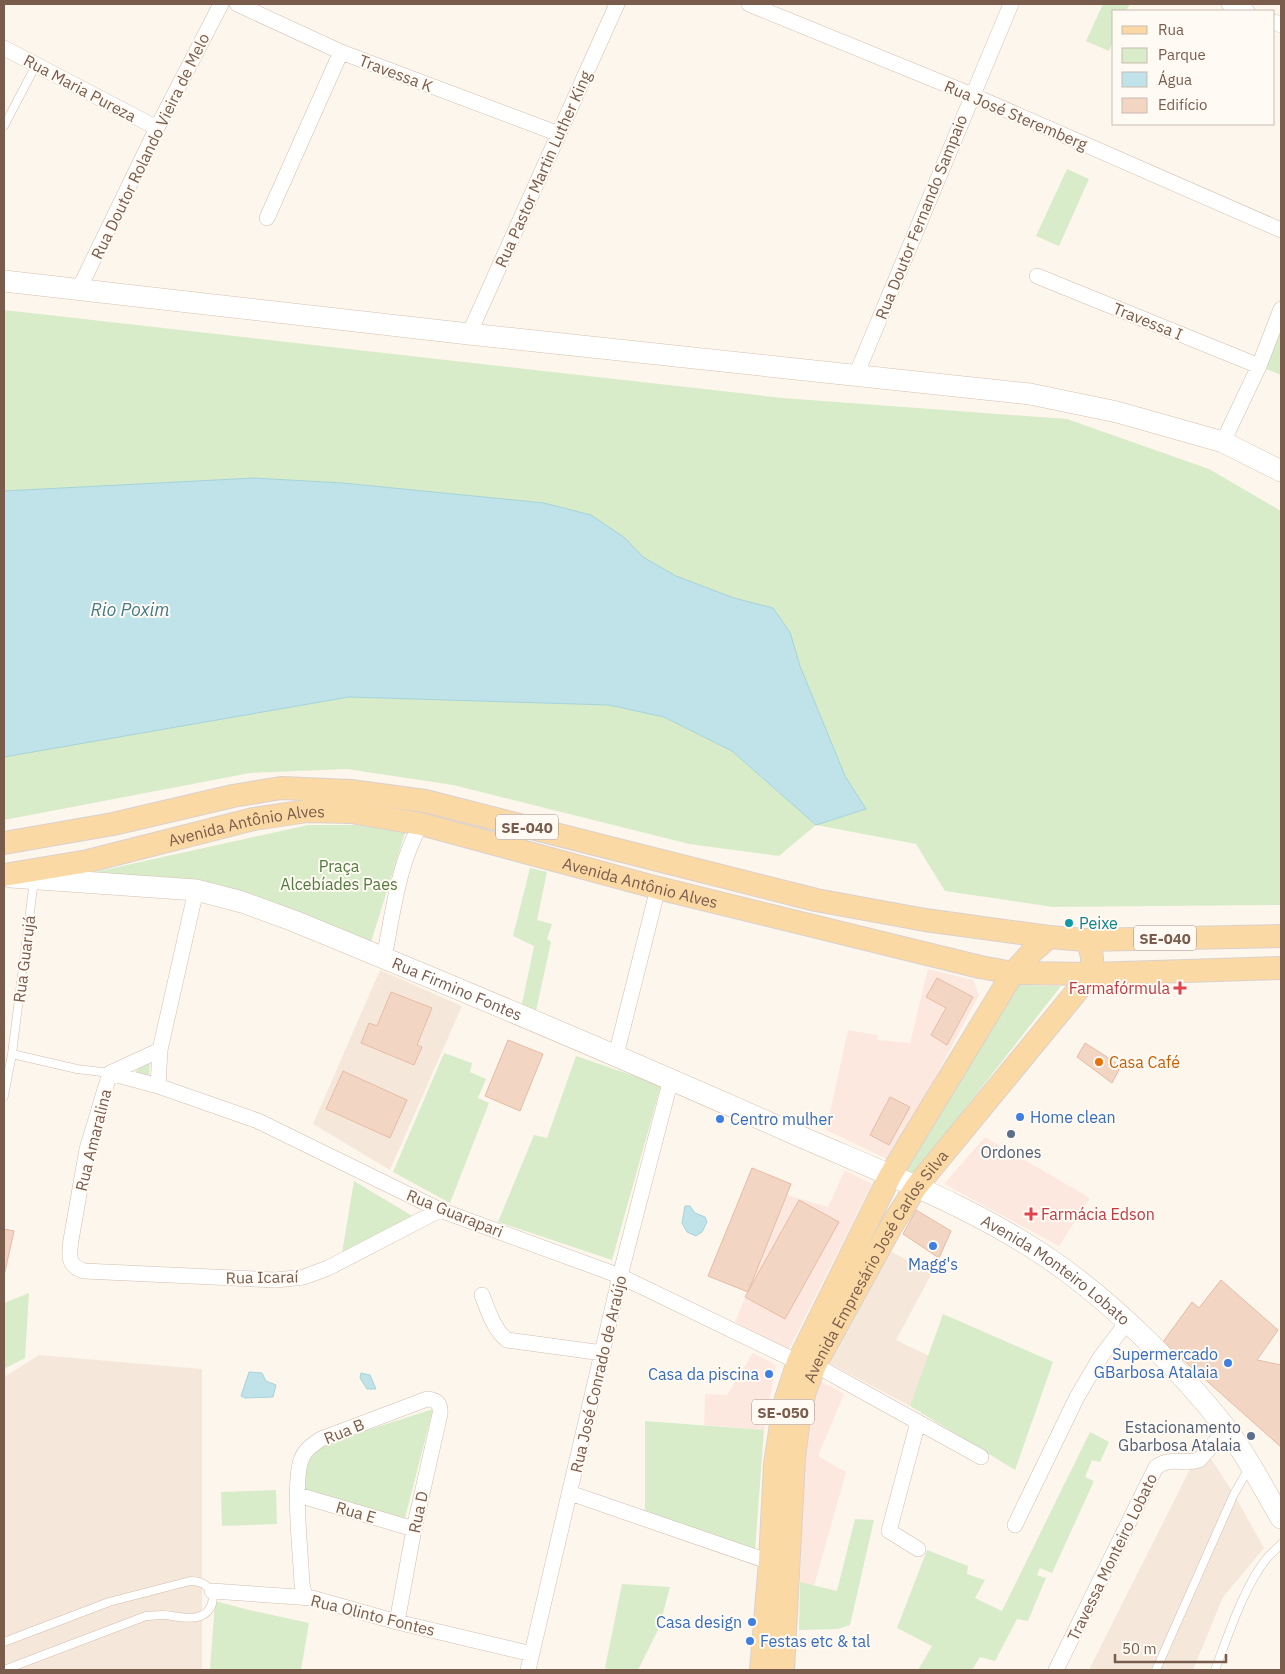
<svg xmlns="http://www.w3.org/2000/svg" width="1285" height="1674" viewBox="0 0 1285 1674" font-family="'IBM Plex Sans',sans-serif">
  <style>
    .residential { fill: #f5e8da }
    .commercial { fill: #fde8e0 }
    .green { fill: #d8ecc9 }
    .water { fill: #bfe3e8; stroke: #a5d3da }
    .building { fill: #f3d5c3; stroke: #e6bba3 }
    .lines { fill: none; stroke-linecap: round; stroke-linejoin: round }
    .lane-casing { stroke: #d1beb0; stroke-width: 9 }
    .street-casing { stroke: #d1beb0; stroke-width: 16 }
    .secondary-casing { stroke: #d6c0b0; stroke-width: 22 }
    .primary-casing { stroke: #dad1cd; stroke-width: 24 }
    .lane { stroke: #fff; stroke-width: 8 }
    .street { stroke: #fff; stroke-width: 15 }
    .secondary { stroke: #fff; stroke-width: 21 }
    .primary { stroke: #fbd9a5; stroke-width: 22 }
    .culture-dot { fill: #0f9aa8; stroke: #fffaf3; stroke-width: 2 }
    .health-dot { fill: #e0444e; stroke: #fffaf3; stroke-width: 2 }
    .food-dot { fill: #e8710a; stroke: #fffaf3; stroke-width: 2 }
    .shop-dot { fill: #3f7fe0; stroke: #fffaf3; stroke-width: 2 }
    .service-dot { fill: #5c6f8a; stroke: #fffaf3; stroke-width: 2 }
    .labels { text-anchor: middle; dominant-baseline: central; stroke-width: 4; stroke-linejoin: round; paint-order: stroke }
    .shield { fill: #fffaf3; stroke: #a28b7f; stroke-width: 1 }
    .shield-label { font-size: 15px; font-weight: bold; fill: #7a5c4d }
    .street-label { font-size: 16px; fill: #7a5c4d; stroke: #fffaf3 }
    .park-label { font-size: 16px; fill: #537a41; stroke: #fffaf3 }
    .culture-label { font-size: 16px; fill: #0d838f; stroke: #fffaf3; text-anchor: start }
    .health-label { font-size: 16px; fill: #be3a42; stroke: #fffaf3; text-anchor: end }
    .food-label { font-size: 16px; fill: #c56008; stroke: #fffaf3; text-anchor: start }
    .shop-label { font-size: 16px; fill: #366cbe; stroke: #fffaf3; text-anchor: start }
    .service-label { font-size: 16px; fill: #4e5e75; stroke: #fffaf3 }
    .water-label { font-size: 18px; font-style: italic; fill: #437c86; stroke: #fffaf3 }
  </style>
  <rect width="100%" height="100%" fill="#fdf6ec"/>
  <path class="residential" d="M380,970l82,36 -72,164 -77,-46z
    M888,1250l44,23 -36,67 33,16 -19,50 -83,-44z
    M39,1355l163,14v301h-198v-293z
    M1202,1445l32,49 30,54 -41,49 -30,73h-104z"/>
  <path class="commercial" d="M928,969l45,11 6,15 -88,166 -65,-31 22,-100 29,5 1,5 32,3z
    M985,1137l105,61 -31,48 -115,-62z
    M845,1170l27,14 -84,167 -53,-29 52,-127 41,12z
    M753,1353l23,12 -12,65 -60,-5 1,-31 22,1z
    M819,1380l25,14 -26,62 28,16 -32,114 -14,-4 5,-125z"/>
  <path class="green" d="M1103,4h27l-4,7h-12v28l-5,12 -23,-10z
    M1067,169l22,10 -30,67 -23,-10z
    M4,310l779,88 284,21 142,50 72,42v394l-228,2 -108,-16 -29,-47 -100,-19 -37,31 -90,-12 -236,-59 -106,-16 -97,4 -246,47v-63l345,-60 260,8 55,12 68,34 84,74 50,-16 -21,-33 -45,-110 -10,-34 -17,-24 -39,-10 -58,-22 -33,-19 -18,-19 -81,-35 -201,-20 -89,-5 -250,13z
    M1281,328v47l-17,-7z
    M308,825h48l49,8 -34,109 -103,-39 -205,-24z
    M530,868l17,4 -10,48 15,4 -5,15 4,3 -15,69 -14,-7 12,-58 -21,-10z
    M1016,985l45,1 -151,193 -10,-5z
    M444,1053l28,10 -2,9 16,7 -8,19 11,5 -39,100 -57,-31z
    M576,1056l85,29 -49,175 -114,-38 36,-87 13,3z
    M150,1059l-1,19 -17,-4z
    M354,1181l60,36 -72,36z
    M29,1293l-4,65 -21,11v-66z
    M943,1314l110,48 -38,108 -105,-64z
    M433,1409l-28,109 -105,-28 3,-39z
    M645,1421l119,9 -9,121 -110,-39z
    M1090,1432l19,10 -9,20 -8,-2 -7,17 9,4 -42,92 -12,-5 -3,7 9,3 -18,43 -11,-2 -22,42 -15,-4 -8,13h-54l14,-24 -35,-18 30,-78 41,16 -1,8 18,6 -10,18 27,13z
    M276,1490l1,34 -55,2 -1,-34z
    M855,1519l19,1 -24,105 -12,4 -39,1 1,-48 37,9z
    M622,1584l48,3 -11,41 -21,42h-25l-8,-2z
    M215,1601l30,8 64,14 -8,47h-91z"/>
  <path class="water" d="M254,478l89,5 201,20 47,12 34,23 18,19 33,19 58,22 39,10 17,24 10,34 45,110 21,33 -50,16 -84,-74 -68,-34 -55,-12 -260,-8 -345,60v-266z
    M685,1206h5l5,7 10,4 2,5 -5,10 -6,4 -9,-4 -5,-9z
    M249,1372l13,1 4,8 10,4 -3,12 -28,1 -4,-2z
    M361,1373l9,2 6,14h-9l-7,-11z"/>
  <path class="building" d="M937,978l36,19 -26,48 -16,-10 15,-27 -20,-11z
    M391,992l41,16 -15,37 5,2 -8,18 -53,-22 8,-20 8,3z
    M508,1040l35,14 -23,57 -35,-15z
    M1085,1043l36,23 -9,17 -35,-26z
    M343,1071l64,29 -17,38 -64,-29z
    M890,1097l20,10 -21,38 -19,-10z
    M752,1168l39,16 -43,108 -40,-16z
    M799,1200l40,22 -54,97 -40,-22z
    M916,1210l35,21 -12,27 -36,-24z
    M4,1229l10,2 -10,45z
    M1221,1280l57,50 -21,30 24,5v82l-118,-105 29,-40 7,6z"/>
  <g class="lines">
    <g class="lane-casing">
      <path id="lane" d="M4,126l32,-61
        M12,1054l65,15 33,4
        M4,1096l8,-42 22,-174
        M4,1642l105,-40 81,-21c30,0 28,32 7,36 -11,3 -24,-2 -35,-2 -5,0 -11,1 -16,1l-142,54
        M1156,1670l78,-176 15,-26
        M1215,1670c13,-34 29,-84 52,-112 4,-5 10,-9 14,-14"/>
    </g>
    <g class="street-casing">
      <path id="street" d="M237,4l104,48 218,82
        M749,4l223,91 309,135
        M1229,4l18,7
        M1274,22l7,3
        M4,48l153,80
        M267,218l74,-166
        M1037,276l222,90
        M79,289l78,-161 64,-124
        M469,334l148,-330
        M856,375l155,-371
        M1223,442l36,-76 22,-57
        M196,890l-36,160 -50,23 -23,76 -16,91c-2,15 -4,26 13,31l192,9 28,-3 24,-9 112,-58
        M384,958c9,-45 14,-94 37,-134
        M616,1055l42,-167
        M110,1073l48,13 100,35 182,89 180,66 178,86
        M158,1086l2,-36
        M482,1295c6,15 12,35 25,45l96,13
        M815,1365l166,92
        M570,1493l200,69
        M298,1495l116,34
        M1015,1525l62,-128 23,-39 27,-36
        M918,1549l-29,-18 29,-109
        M212,1591l100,7 85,24 135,32
        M305,1597l-3,-13c-1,-27 -10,-105 0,-126 3,-9 12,-14 19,-19l106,-40c10,1 14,5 13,15l-26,115 -17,93
        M528,1670l92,-394 51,-197
        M1056,1670l100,-203c16,-11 26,-2 43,-7l28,-31"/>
    </g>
    <g class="secondary-casing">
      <g id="secondary">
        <path d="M4,281l465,53 561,60 87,18 106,30 58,29"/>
        <path id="s1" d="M11,877l185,13 46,12 52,19c166,68 332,138 496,211 93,41 192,77 275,138 57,42 116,101 160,157 22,28 38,61 56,91"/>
      </g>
    </g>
    <g class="primary-casing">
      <g id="primary">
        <path d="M4,843l109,-19 120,-28 48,-8 70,3 74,10 391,99 109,20 124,17 36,3 196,-4"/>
        <path id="s2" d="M4,875l84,-14 166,-42 53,-8 44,1 70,12 237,64 322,79 33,6 78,1 190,-6"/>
        <path d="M761,1670l9,-108 5,-98 9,-59 14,-43 92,-186 16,-27 107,-176 20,-22 16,-14"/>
        <path id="s3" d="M783,1670l11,-212 5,-39 6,-28 10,-26 77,-140 24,-38 175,-213c2,-13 2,-24 -6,-34"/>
      </g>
    </g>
    <use href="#lane" class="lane"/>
    <use href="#street" class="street"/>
    <use href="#secondary" class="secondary"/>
    <use href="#primary" class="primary"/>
  </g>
  <circle class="culture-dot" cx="1069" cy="923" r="5"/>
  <g class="health-dot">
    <path d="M1177.5 980.5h5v5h5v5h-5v5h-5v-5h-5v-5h5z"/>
    <path d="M1028.5 1206.5h5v5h5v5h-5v5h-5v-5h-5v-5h5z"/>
  </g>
  <circle class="food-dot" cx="1099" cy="1062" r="5"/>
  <g class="shop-dot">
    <circle cx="1020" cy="1117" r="5"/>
    <circle cx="720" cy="1119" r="5"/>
    <circle cx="933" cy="1246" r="5"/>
    <circle cx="1228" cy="1363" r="5"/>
    <circle cx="769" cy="1374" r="5"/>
    <circle cx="752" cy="1622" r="5"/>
    <circle cx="750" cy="1641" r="5"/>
  </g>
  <g class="service-dot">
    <circle cx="1011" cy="1134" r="5"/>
    <circle cx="1251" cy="1436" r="5"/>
  </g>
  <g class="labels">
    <g class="shield">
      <rect x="496" y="814.5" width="62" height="25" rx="4"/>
      <rect x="1134" y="925.5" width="62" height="25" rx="4"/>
      <rect x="752" y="1399.5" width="62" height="25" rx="4"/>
    </g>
    <g class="shield-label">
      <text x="527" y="827">SE-040</text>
      <text x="1165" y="938">SE-040</text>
      <text x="783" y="1412">SE-050</text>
    </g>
    <g class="street-label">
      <text transform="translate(396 73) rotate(21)">Travessa K</text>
      <text transform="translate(80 88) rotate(28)">Rua Maria Pureza</text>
      <text transform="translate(1016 115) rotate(23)">Rua José Steremberg</text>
      <text transform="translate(150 146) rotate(-64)">Rua Doutor Rolando Vieira de Melo</text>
      <text transform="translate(543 169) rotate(-66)">Rua Pastor Martin Luther King</text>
      <text transform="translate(921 217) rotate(-68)">Rua Doutor Fernando Sampaio</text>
      <text transform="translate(1148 321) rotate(22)">Travessa I</text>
      <text stroke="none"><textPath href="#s2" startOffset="248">Avenida Antônio Alves</textPath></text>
      <text stroke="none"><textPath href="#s2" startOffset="652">Avenida Antônio Alves</textPath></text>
      <text transform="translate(24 959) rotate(-83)">Rua Guarujá</text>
      <text stroke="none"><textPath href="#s1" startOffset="465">Rua Firmino Fontes</textPath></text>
      <text transform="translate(93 1140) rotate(-76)">Rua Amaralina</text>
      <text transform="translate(455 1213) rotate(22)">Rua Guarapari</text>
      <text stroke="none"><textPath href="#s3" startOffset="424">Avenida Empresário José Carlos Silva</textPath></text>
      <text stroke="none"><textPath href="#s1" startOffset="1128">Avenida Monteiro Lobato</textPath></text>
      <text transform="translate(262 1277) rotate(-1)">Rua Icaraí</text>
      <text transform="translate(598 1374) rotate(-77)">Rua José Conrado de Araújo</text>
      <text transform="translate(344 1431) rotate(-22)">Rua B</text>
      <text transform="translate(356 1512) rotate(16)">Rua E</text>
      <text transform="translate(418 1512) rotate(-78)">Rua D</text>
      <text transform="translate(1112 1557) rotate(-64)">Travessa Monteiro Lobato</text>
      <text transform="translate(373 1615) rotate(14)">Rua Olinto Fontes</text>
    </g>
    <g class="park-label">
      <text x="339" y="866">Praça<tspan x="339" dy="18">Alcebíades Paes</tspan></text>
    </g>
    <g class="culture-label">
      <text x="1079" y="923">Peixe</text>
    </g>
    <g class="health-label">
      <text x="1170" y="988">Farmafórmula</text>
      <text x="1041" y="1214" text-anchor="start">Farmácia Edson</text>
    </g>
    <g class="food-label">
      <text x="1109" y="1062">Casa Café</text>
    </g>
    <g class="shop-label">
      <text x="1030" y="1117">Home clean</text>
      <text x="730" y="1119">Centro mulher</text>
      <text x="933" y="1264" text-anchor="middle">Magg's</text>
      <text x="1218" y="1354" text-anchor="end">Supermercado<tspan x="1218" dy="18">GBarbosa Atalaia</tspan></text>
      <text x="759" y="1374" text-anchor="end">Casa da piscina</text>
      <text x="742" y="1622" text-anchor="end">Casa design</text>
      <text x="760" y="1641">Festas etc &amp; tal</text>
    </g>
    <g class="service-label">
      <text x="1011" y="1152">Ordones</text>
      <text x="1241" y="1427" text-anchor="end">Estacionamento<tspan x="1241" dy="18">Gbarbosa Atalaia</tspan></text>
    </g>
    <g class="water-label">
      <text x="130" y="609">Rio Poxim</text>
    </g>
  </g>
  <rect width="1285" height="1674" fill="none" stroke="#7a5c4d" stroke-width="10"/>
  <rect x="1112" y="10" width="162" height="115" fill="#fffaf3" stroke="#cabbb1"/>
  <rect x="1122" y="26" width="25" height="8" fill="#fbd9a5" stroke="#cabbb1"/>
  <text x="1158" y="35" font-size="15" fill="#7a5c4d">Rua</text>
  <rect x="1122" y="48" width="25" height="15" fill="#d8ecc9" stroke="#cabbb1"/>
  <text x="1158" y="60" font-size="15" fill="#7a5c4d">Parque</text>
  <rect x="1122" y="72" width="25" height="15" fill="#bfe3e8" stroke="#cabbb1"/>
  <text x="1158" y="85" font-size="15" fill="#7a5c4d">Água</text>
  <rect x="1122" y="98" width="25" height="15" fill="#f3d5c3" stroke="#cabbb1"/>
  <text x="1158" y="110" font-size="15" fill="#7a5c4d">Edifício</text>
  <path d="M1115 1654v8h111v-8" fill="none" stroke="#7a5c4d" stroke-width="2.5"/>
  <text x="1122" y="1654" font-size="15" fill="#7a5c4d" stroke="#fffaf3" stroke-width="4" paint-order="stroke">50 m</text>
</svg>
